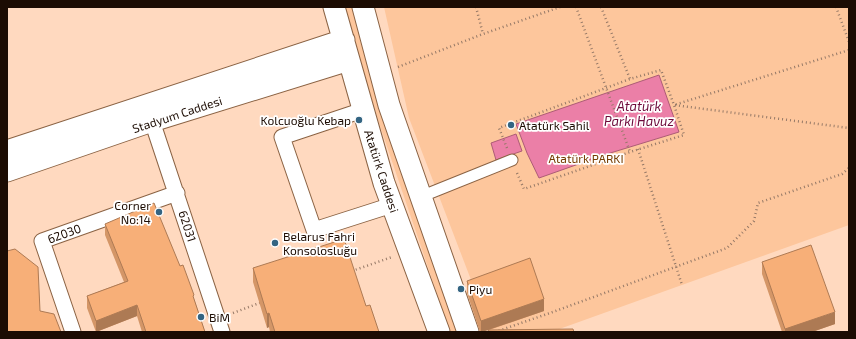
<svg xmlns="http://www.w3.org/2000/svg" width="856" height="339" viewBox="0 0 856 339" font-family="'Exo 2',sans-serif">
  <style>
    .green { fill: #fdc69c }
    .water { fill: #eb7fa7; stroke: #ad5c76 }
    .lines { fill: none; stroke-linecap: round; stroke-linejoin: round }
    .pedestrian-casing { stroke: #8b6344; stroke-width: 13 }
    .minor-casing { stroke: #8b6344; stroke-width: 17 }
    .secondary-casing { stroke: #8b6344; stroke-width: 23 }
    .path { stroke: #957967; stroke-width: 2.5; stroke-dasharray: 1 3; stroke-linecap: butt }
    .pedestrian { stroke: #fff; stroke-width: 11 }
    .minor { stroke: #fff; stroke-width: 15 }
    .secondary { stroke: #fff; stroke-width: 21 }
    .wall { fill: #d49667 }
    .shaded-wall { fill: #ad7a54 }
    .building { fill: #f7af78; stroke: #ad7a54 }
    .poi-dot { fill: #336482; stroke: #fff; stroke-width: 1.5 }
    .labels { text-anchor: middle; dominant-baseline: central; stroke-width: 3.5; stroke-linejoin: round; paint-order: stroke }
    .street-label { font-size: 12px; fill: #1c0c03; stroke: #fff }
    .poi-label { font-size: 12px; fill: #1c0c03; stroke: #fff; text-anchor: start }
    .park-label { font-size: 12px; fill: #753d01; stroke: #fff }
    .water-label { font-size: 13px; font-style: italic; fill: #6d0a3b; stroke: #fff }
  </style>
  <rect width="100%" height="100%" fill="#ffd9bf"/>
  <path class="green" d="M344,7h9l32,118 72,207h-7l-70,-206z
    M384,7h465v218l-298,107h-60l-82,-214z"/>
  <path class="water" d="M659,75l20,57 -72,22 -68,24 -12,-25 -11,-29z
    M516,134l6,17 -26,9 -5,-17z"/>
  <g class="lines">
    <g class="pedestrian-casing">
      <path id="pedestrian" d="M430,193l82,-33"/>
    </g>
    <g class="minor-casing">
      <path id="minor" d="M363,110l-81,27 32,93 78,-25
        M152,121l70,211
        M73,332l-31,-91 135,-48"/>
    </g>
    <g class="secondary-casing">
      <path id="secondary" d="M334,7l50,176 55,149
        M363,7l26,98 79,227
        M7,151l337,-111
        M7,171l145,-50 197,-61"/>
    </g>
    <path class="path" d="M476,7l7,27
      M576,7l54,145
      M601,7l29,72
      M836,7l13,35
      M398,67l85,-33 77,-27
      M507,148l-8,-20 131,-49 31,-9 13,35 175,23
      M638,149l44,136
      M517,173l7,16 106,-37 54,-17 -10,-30 175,-55
      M352,271l40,-14
      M233,313l29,-11
      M495,332l55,-19 177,-65 27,-27 4,-18 84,-29 7,-6"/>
    <use href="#pedestrian" class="pedestrian"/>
    <use href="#minor" class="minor"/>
    <use href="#secondary" class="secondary"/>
  </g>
  <path class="wall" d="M105,224l75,42 14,33 11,33h-63l-5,-16 -41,16 -9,-24v-12l37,-14 -19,-47z
    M762,262l73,62 -23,8h-30l-20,-58z
    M253,268l113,38 13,26h-109l-1,-5 -2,1 -14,-46z
    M467,281l77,30 -55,19 85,2h-86v-2l-8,2 -13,-39z"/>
  <path class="shaded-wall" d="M544,299v12l-62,21h-1v-11z
    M137,305v11l-41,16v-11z
    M835,312v12l-23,8h-27v-3z
    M269,313v14l-2,1v-14z"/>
  <path class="building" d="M154,203l26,63 3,-1 11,30 -1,1 12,36h-59l-9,-27 -41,16 -9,-25 41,-15 -23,-57z
    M344,239l22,67 4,-1 9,27h-104l-6,-19 -2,1 -14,-46z
    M811,245l24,67 -50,17 -23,-67z
    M15,249l23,18 2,44 14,3 7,18h-54v-81z
    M530,258l14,41 -63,22 -14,-40z
    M573,329l1,3h-85l-1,-2z"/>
  <g class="poi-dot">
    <circle cx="359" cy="120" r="4"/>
    <circle cx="511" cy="125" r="4"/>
    <circle cx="159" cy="212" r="4"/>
    <circle cx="275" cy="243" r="4"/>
    <circle cx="461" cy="289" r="4"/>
    <circle cx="201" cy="317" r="4"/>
  </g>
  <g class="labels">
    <g class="street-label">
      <text transform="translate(177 114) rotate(-18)">Stadyum Caddesi</text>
      <text transform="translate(382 171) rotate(72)">Atatürk Caddesi</text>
      <text transform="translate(188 226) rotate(72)">62031</text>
      <text transform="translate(64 233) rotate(-20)">62030</text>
    </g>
    <g class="poi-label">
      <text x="351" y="120" text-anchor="end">Kolcuoğlu Kebap</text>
      <text x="519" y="125">Atatürk Sahil</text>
      <text x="151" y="205" text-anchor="end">Corner<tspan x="151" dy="14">No:14</tspan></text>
      <text x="283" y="236">Belarus Fahri<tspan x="283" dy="14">Konsolosluğu</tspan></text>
      <text x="469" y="289">Piyu</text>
      <text x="209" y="317">BiM</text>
    </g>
    <g class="park-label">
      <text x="586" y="158">Atatürk PARKI</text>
    </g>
    <g class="water-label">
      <text x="639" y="106">Atatürk<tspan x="639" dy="15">Parkı Havuz</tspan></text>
    </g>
  </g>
  <rect width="856" height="339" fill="none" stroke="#1c0c03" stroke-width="16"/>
</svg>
